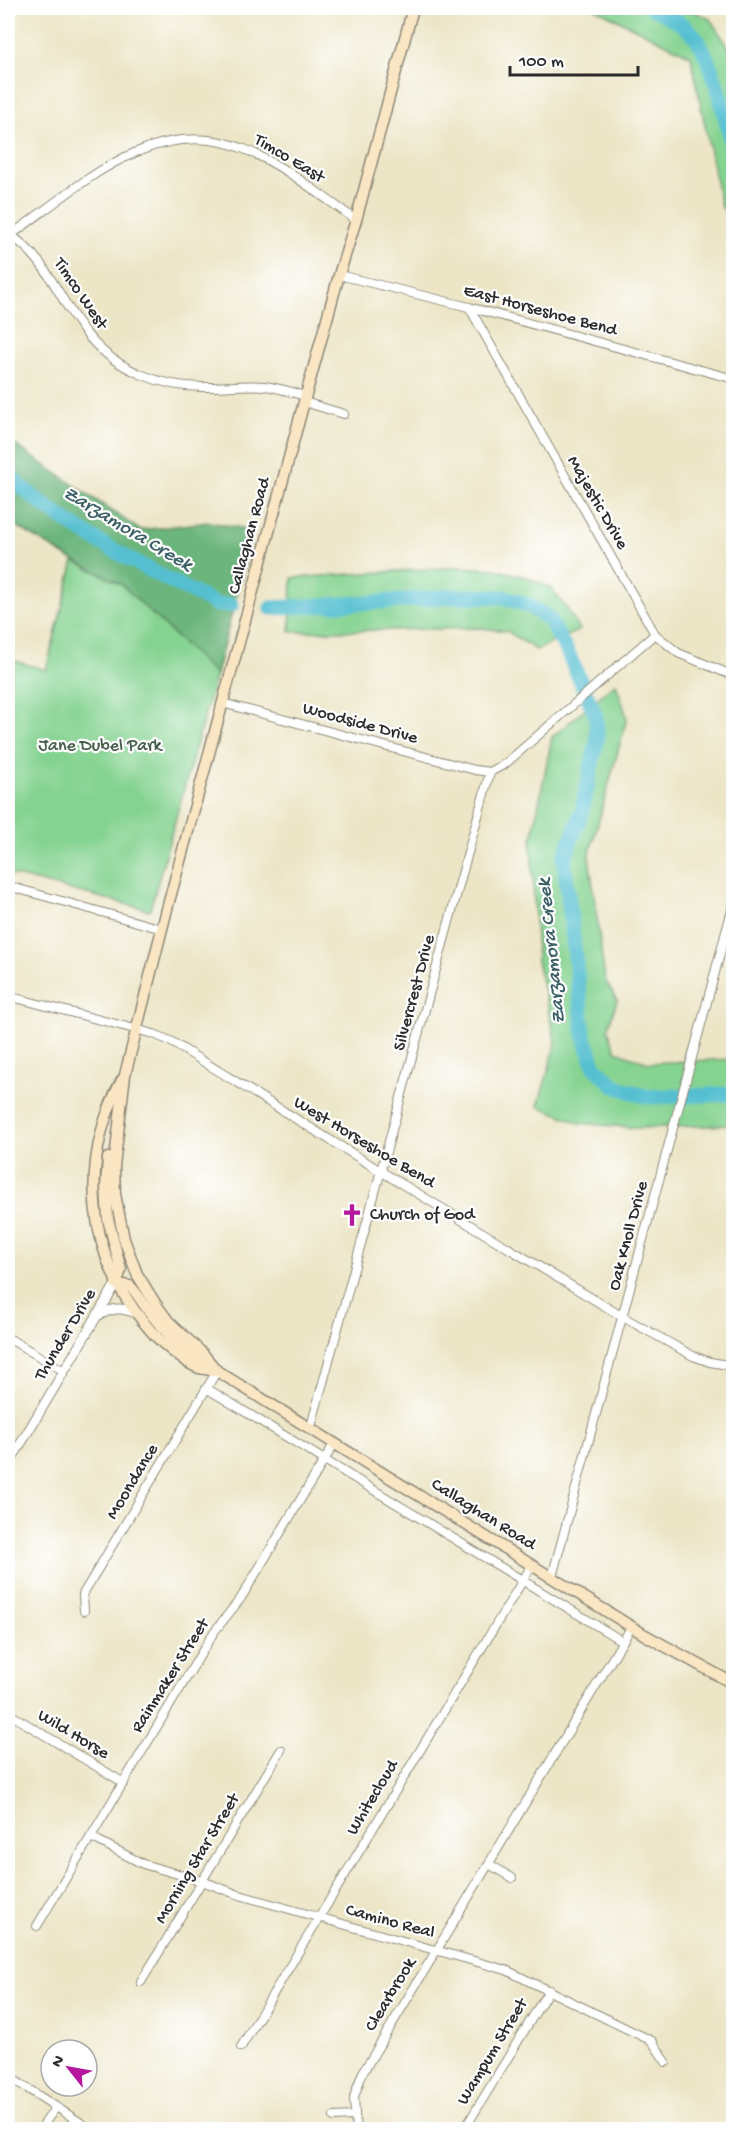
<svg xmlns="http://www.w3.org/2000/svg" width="741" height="2137" font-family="'Gochi Hand',sans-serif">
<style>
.green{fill:#85d391;stroke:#587f5e;stroke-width:1.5}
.forest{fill:#6cb57b;stroke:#4c7053;stroke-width:1.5}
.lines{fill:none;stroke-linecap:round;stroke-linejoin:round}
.river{stroke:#55bfd1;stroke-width:15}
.minor-casing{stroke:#8c8878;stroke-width:10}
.tertiary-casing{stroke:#8c8878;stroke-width:11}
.secondary-casing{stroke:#8c8878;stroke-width:13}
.minor{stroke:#fff;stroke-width:8}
.tertiary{stroke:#fff;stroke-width:9}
.secondary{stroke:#fbe6c4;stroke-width:10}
.labels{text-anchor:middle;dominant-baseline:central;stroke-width:4.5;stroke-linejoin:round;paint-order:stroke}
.street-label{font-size:18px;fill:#2b2b2b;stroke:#fff}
.park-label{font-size:18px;fill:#465d4a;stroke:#fff}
.poi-label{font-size:18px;fill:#2b2b2b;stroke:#fff;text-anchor:start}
.water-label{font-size:20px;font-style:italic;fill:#3a5f65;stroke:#fff}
</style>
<rect width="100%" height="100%" fill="#fff"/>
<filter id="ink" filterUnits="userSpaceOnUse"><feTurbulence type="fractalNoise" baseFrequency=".0167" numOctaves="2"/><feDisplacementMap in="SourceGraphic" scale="12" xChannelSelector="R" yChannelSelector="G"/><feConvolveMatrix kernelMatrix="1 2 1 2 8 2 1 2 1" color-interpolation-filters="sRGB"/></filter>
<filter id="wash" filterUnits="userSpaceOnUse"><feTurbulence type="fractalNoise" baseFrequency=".008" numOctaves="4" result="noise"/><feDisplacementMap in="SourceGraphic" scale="24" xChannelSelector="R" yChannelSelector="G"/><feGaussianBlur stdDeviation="1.35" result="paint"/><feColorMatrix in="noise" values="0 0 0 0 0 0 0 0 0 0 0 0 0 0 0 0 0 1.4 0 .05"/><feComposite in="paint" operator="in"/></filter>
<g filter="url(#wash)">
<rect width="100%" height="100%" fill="#ece5c6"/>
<g class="green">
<polygon points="594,8 687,8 710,19 730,49 734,71 733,215 721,207 691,56"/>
<polygon points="74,561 121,584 216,675 150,910 8,874 8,659 46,670"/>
<polygon points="458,567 494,569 526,577 552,589 567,609 580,630 536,650 507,631 481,628 290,632 292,578"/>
<polygon points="616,683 627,718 589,856 605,980 617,1000 608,1029 616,1051 648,1063 733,1059 733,1125 636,1128 580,1123 538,1106 556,1044 537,961 531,843 552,737"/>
</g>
<polygon class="forest" points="8,440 140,530 209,522 253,530 216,675 121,584 69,558 8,521"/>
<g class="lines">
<g class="river">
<path d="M652,8c17,7 34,16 45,31 19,29 28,80 37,114"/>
<path d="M8,475c60,56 136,92 209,130h15"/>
<polyline points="271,608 400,601 453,596 504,597 529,606 548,618 567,651 596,716 597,740 582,811 564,859 584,1035 595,1067 615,1086 647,1097 734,1094"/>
</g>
</g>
</g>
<g filter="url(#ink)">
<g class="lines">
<g class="minor-casing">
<g id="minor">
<path d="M9,234c42,28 49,67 80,103 28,33 74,51 117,50 20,0 40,-3 59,-1 14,2 27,6 40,10"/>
<path d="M11,235c67,-48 144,-123 233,-86 40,16 76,46 112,71"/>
<polyline points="339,275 469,307 734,379"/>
<polyline points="469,307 655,634 678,653 734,676"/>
<polyline points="304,402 344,414"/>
<polyline points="222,703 475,770 490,772"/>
<polyline points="8,886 162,929"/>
<polyline points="8,996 154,1034 170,1041 382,1172 623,1317 693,1356 710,1362 734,1366"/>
<polyline points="8,1338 64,1371"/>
<polyline points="206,1388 622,1641"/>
<polyline points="310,1430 490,772 505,764 655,634"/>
<polyline points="552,1577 734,902"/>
<polyline points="84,1611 83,1594 217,1371"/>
<polyline points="8,1713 124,1783"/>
<polyline points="91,1837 143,1864 202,1881 236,1894 506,1970 652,2041 666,2062"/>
<polyline points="489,1864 512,1878"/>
<polyline points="37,1926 214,1632 241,1598 334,1444"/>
<polyline points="141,1982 281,1750"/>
<polyline points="241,2047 532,1565"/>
<polyline points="8,2076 92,2130"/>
<polyline points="334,2117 354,2116"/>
<polyline points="40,2130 56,2107"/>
<polyline points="356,2130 354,2097 362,2074 632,1626"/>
<polyline points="464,2130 549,1990"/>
</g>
</g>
<g class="tertiary-casing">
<g id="tertiary">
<path d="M99,1315c14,-7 22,-8 37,-2"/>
<polyline points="8,1465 116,1284"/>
</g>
</g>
<g class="secondary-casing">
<g id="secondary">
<polyline points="413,8 356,220 339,275 304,402 167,909 125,1075 114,1166 115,1194 124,1239 137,1274 155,1303 169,1322 203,1354 217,1371 645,1635 734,1684"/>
<path d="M122,1080c-43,81 -36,175 24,245 11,14 36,37 53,43 6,1 12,2 18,3"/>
<path d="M108,1158l-2,29 2,32 13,51 -5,14 14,2c6,6 10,13 15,20 15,20 38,49 63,57"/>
</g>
</g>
<use href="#minor" class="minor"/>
<use href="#tertiary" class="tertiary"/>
<use href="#secondary" class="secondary"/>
</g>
</g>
<defs>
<g id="church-bare" transform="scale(1.8)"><path d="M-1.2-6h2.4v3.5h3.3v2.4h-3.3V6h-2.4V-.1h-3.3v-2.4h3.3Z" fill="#b5179e" stroke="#fff" stroke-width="2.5" paint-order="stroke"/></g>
</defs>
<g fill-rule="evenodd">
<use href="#church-bare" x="352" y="1215"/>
</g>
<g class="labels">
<g class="street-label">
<text transform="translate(289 159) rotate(31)">Timco East</text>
<text transform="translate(80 294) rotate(56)">Timco West</text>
<text transform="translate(540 311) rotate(15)">East Horseshoe Bend</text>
<text transform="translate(597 503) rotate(60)">Majestic Drive</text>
<text transform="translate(250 536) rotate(-75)">Callaghan Road</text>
<text transform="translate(360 724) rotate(15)">Woodside Drive</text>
<text transform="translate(415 993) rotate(-75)">Silvercrest Drive</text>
<text transform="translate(364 1143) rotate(31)">West Horseshoe Bend</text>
<text transform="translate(629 1236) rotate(-75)">Oak Knoll Drive</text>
<text transform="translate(66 1335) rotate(-59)">Thunder Drive</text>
<text transform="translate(133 1482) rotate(-59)">Moondance</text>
<text transform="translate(483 1515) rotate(32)">Callaghan Road</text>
<text transform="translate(171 1676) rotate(-58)">Rainmaker Street</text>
<text transform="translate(73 1735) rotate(31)">Wild Horse</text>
<text transform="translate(373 1798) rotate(-59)">Whitecloud</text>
<text transform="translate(198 1859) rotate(-59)">Morning Star Street</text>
<text transform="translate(390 1922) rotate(15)">Camino Real</text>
<text transform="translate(391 1995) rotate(-59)">Clearbrook</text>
<text transform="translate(493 2052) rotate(-59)">Wampum Street</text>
</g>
<g class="park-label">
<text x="100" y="746">Jane Dubel Park</text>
</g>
<g class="poi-label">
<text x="370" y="1215">Church of God</text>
</g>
<g class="water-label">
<text transform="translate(127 530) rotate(31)">Zarzamora Creek</text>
<text transform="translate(553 951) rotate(-96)">Zarzamora Creek</text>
</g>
</g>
<rect width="741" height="2137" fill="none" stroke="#fff" stroke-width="30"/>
<g transform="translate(69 2068) rotate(301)"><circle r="28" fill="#ffffff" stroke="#aaaaaa" stroke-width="1.5"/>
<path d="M0-4.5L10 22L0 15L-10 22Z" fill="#b5179e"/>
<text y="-9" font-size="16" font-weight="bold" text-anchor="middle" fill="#2b2b2b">N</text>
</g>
<path d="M510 66v9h128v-9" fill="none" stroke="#2b2b2b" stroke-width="3"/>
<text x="519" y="66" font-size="18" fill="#2b2b2b" stroke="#ffffff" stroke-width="4.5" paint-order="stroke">100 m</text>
</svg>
